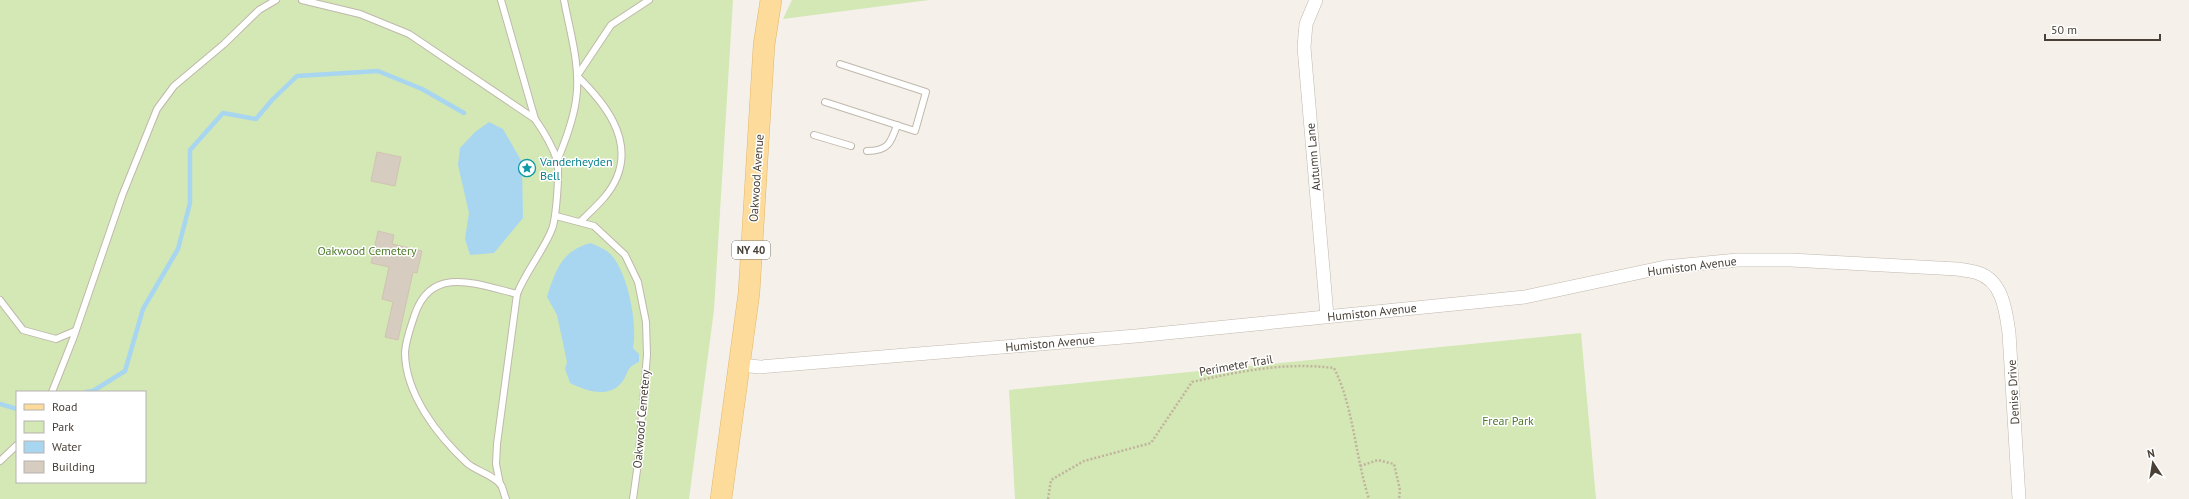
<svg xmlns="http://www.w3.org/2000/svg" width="2189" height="499" font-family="'PT Sans',sans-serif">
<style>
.green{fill:#d3e8b4;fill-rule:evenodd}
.water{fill:#a8d6f0}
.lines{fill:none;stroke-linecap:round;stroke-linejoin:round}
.stream{stroke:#a8d6f0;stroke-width:4.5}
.building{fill:#d6ccbf;stroke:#d1c3b3}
.lane-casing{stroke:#c0b8ac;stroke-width:8}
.street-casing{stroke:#c0b8ac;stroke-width:14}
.primary-casing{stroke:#e2b76a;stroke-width:22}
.path{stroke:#c2b39e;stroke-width:2.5;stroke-dasharray:2 2;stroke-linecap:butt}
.lane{stroke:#fff;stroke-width:6}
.street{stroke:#fff;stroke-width:13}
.primary{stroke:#fcdb9b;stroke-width:21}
.labels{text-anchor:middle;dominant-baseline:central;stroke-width:3;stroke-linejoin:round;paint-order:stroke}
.shield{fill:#fff;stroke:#807a74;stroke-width:1}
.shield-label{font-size:11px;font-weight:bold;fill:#494138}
.street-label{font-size:12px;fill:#494138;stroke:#fff}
.culture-label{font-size:12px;fill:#0d838f;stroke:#fff;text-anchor:start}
.park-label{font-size:12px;fill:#4e7a2b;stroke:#fff}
</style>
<rect width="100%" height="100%" fill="#f5f1ea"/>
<g class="green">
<path d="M0,0h733l-19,310 -25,189h-689zM17,392h128v90h-128z"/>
<polygon points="792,0 929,0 783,19"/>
<polygon points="1581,333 1596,499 1015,499 1009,390"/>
</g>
<g class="water">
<polygon points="489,122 503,129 522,162 523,218 494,253 470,255 465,239 469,213 458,165 460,148 475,132"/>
<path d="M591,243c8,4 15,6 21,13 16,18 26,69 21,92l6,6v8c-15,7 -9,10 -17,20 -13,17 -36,9 -52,1l-5,-14 2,-7 -10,-47 -10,-18c8,-26 15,-47 44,-54z"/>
</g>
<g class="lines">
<g class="stream">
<polyline points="86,392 93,391 125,371 143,309 178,249 190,203 190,150 223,113 256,119 272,100 297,76 378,71 422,89 464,113"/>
<polyline points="0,404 17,409"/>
</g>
</g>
<g class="building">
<polygon points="377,152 401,157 395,186 371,181"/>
<polygon points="378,231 394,235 392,244 422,251 417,273 413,272 398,340 385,337 393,302 382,299 389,267 371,263"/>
</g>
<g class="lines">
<g class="lane-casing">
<g id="lane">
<path d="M302,0l58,14 49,20 126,85c9,13 17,26 22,41 3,10 -1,59 -5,69 -8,21 -26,42 -35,65 -38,-9 -85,-30 -102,20 -4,12 -9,25 -10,38 0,42 33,84 62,111 9,8 27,12 34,22 2,3 3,10 5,14"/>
<polyline points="501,0 535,119"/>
<polyline points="825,102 915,131 926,92 840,64"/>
<polyline points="814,135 851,146"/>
<path d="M867,151c21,0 24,-8 30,-26"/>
<path d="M557,161c8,-19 16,-40 19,-61 5,-33 -6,-68 -12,-100"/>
<polyline points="556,216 594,226 625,255 638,282 646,322 647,355 638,463 633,499"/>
<path d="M580,222c13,-13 30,-27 37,-45 16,-39 -13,-75 -40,-101l34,-51 38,-25"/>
<polyline points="0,300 23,330 56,339 75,331"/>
<polyline points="52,392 73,339 122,196 157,109 174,86 224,44 259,10 276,0"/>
<polyline points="0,461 17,445"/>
<polyline points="500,484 496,464 497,444 517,294"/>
</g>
</g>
<g class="street-casing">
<g id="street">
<polyline points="1316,0 1306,24 1304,47 1327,316"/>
<path d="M740,365l20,2 376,-31 389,-39 140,-30 72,-7h54l166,9c7,1 15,2 21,4 25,8 28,39 31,60l10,166"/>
</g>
</g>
<g class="primary-casing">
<polyline id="primary" points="721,499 749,293 764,45 771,0"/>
</g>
<g class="path">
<polyline points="1360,466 1378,460 1394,464 1400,490 1399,499"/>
<path d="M1048,499l3,-19 33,-19 67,-18 41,-61c49,-11 92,-20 142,-14 20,40 21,88 35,131"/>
</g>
<use href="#lane" class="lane"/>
<use href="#street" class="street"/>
<use href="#primary" class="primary"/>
</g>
<defs>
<g id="sight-ring" transform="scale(0.9)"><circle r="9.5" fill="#fff" stroke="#0f9aa8" stroke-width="1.5"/><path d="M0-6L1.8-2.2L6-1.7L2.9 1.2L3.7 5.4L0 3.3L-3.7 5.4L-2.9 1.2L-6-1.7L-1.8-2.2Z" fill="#0f9aa8"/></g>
</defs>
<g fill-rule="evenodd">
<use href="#sight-ring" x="527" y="168"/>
</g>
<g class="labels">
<rect class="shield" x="732" y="241" width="38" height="18" rx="3"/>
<g class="shield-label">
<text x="751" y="250">NY 40</text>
</g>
<g class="street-label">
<text transform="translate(1313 157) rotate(-95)">Autumn Lane</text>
<text transform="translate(756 178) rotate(-86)">Oakwood Avenue</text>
<text transform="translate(1692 266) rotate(-7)">Humiston Avenue</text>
<text transform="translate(1372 312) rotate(-6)">Humiston Avenue</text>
<text transform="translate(1050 343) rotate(-5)">Humiston Avenue</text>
<text transform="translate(1236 365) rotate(-10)">Perimeter Trail</text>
<text transform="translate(2013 392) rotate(-93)">Denise Drive</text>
<text transform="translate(641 419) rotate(-85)">Oakwood Cemetery</text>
</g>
<g class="culture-label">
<text x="540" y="161">Vanderheyden<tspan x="540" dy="14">Bell</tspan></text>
</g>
<g class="park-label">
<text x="367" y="250">Oakwood Cemetery</text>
<text x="1508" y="420">Frear Park</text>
</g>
</g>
<rect x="16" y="391" width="130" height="92" fill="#ffffff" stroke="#b6b3af"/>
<rect x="24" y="404" width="20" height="6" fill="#fcdb9b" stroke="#b6b3af"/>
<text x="52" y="411" font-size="12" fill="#494138">Road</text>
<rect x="24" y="421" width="20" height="12" fill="#d3e8b4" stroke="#b6b3af"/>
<text x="52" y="431" font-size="12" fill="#494138">Park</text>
<rect x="24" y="441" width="20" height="12" fill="#a8d6f0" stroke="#b6b3af"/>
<text x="52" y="451" font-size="12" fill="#494138">Water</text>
<rect x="24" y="461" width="20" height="12" fill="#d6ccbf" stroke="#b6b3af"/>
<text x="52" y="471" font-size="12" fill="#494138">Building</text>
<g transform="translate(2153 463) rotate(348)" stroke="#ffffff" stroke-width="3" paint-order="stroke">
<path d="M0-3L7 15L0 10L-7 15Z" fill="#494138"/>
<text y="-6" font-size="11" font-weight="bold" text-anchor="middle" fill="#494138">N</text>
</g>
<path d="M2045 34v6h115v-6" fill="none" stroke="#494138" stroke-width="2"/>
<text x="2051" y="34" font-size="12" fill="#494138" stroke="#ffffff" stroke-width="3" paint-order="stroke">50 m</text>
</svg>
